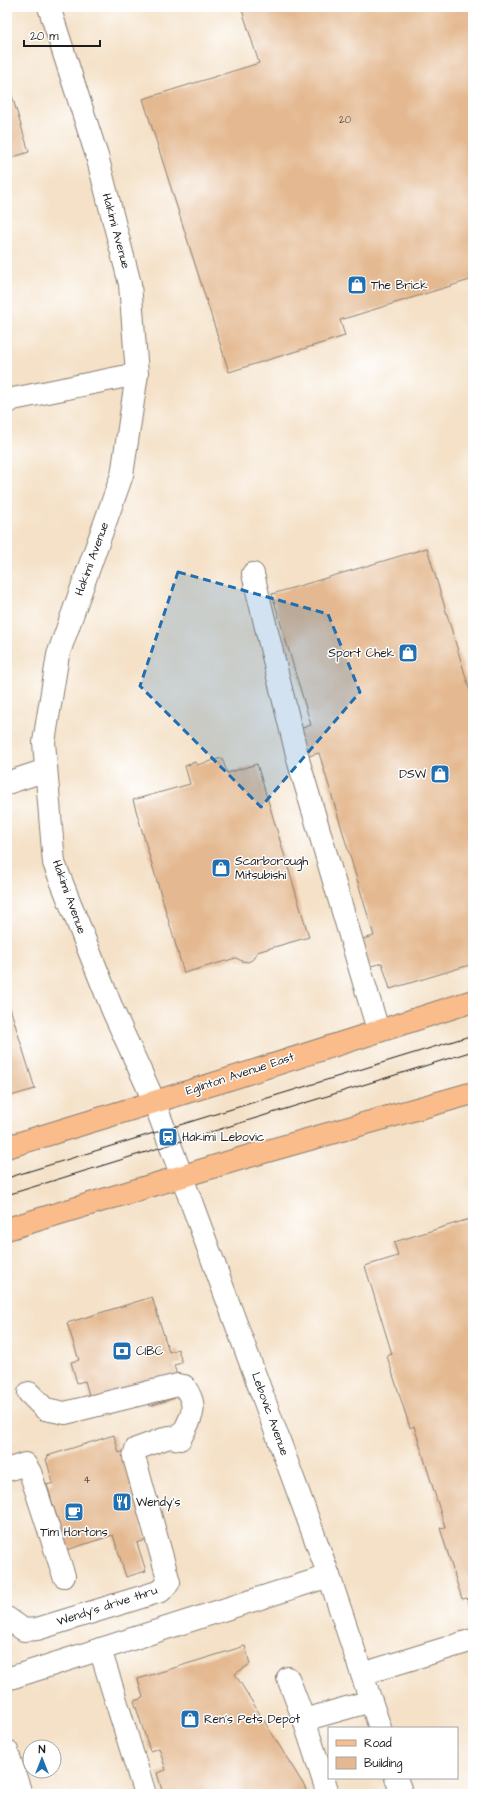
<svg xmlns="http://www.w3.org/2000/svg" width="480" height="1801" font-family="'Architects Daughter',sans-serif">
<style>
.building{fill:#e4b991}
.lines{fill:none;stroke-linecap:round;stroke-linejoin:round}
.minor-casing{stroke:#887e72;stroke-width:24}
.major-casing{stroke:#887e72;stroke-width:24}
.minor{stroke:#fff;stroke-width:22}
.major{stroke:#f9bc8a;stroke-width:22}
.tram{stroke:#1c1c1c;stroke-width:1}
.marked{fill:#1f6fb2;fill-opacity:0.2;stroke:#1f6fb2;stroke-width:3;stroke-dasharray:8 5;stroke-linejoin:round}
.labels{text-anchor:middle;dominant-baseline:central;stroke-width:3;stroke-linejoin:round;paint-order:stroke}
.number-label{font-size:10px;fill:#4e4339}
.street-label{font-size:12px;fill:#1c1c1c;stroke:#fff}
.poi-label{font-size:12px;fill:#1c1c1c;stroke:#fff;text-anchor:start}
</style>
<rect width="100%" height="100%" fill="#fff"/>
<filter id="ink" filterUnits="userSpaceOnUse"><feTurbulence type="fractalNoise" baseFrequency=".025" numOctaves="2"/><feDisplacementMap in="SourceGraphic" scale="8" xChannelSelector="R" yChannelSelector="G"/><feConvolveMatrix kernelMatrix="1 2 1 2 8 2 1 2 1" color-interpolation-filters="sRGB"/></filter>
<filter id="wash" filterUnits="userSpaceOnUse"><feTurbulence type="fractalNoise" baseFrequency=".012" numOctaves="4" result="noise"/><feDisplacementMap in="SourceGraphic" scale="16" xChannelSelector="R" yChannelSelector="G"/><feGaussianBlur stdDeviation="0.9" result="paint"/><feColorMatrix in="noise" values="0 0 0 0 0 0 0 0 0 0 0 0 0 0 0 0 0 1.4 0 .05"/><feComposite in="paint" operator="in"/></filter>
<g filter="url(#wash)">
<rect width="100%" height="100%" fill="#f4e1c7"/>
<g id="blocks">
<g class="building">
<polygon points="241,7 473,7 473,279 340,320 345,336 229,372 143,99 259,63"/>
<polygon points="7,79 29,152 7,159"/>
<polygon points="427,548 473,701 473,964 390,989 382,963 367,967 359,940 374,936 319,753 305,757 296,730 311,725 272,594"/>
<polygon points="222,758 227,773 257,764 309,937 257,952 252,960 248,962 242,961 236,958 184,973 133,800 190,784 185,766 195,762 197,765"/>
<polygon points="7,998 35,1089 7,1097"/>
<polygon points="473,1218 473,1617 467,1598 462,1599 440,1528 445,1527 414,1426 410,1428 387,1356 392,1354 365,1266 398,1256 394,1242"/>
<polygon points="152,1297 169,1352 178,1349 182,1363 174,1365 178,1379 170,1382 175,1398 150,1406 145,1390 92,1406 85,1381 77,1383 71,1362 79,1360 67,1323"/>
<polygon points="114,1435 119,1453 124,1451 144,1515 139,1517 146,1540 137,1543 146,1571 126,1577 113,1535 67,1550 47,1485 53,1483 46,1459 48,1458 47,1456"/>
<polygon points="245,1646 250,1664 235,1674 305,1787 307,1794 163,1794 157,1773 166,1770 159,1748 150,1751 134,1701 143,1698 138,1679"/>
</g>
</g>
</g>
<g filter="url(#ink)">
<use href="#blocks" fill-opacity="0" stroke="#887e72" stroke-width="1"/>
<g class="lines">
<g class="minor-casing">
<g id="minor">
<polyline points="49,7 97,156 130,284 137,374 122,475 58,655 44,742 54,863 113,1011 154,1101 329,1576 380,1728"/>
<polyline points="7,403 13,399 137,374"/>
<polyline points="253,574 299,763 378,1030"/>
<polyline points="7,783 46,770"/>
<polyline points="7,1470 25,1464 30,1472 64,1576"/>
<path d="M7,1618l17,12 13,-1 124,-38 8,-9 -35,-125 2,-8 33,-12 11,2c11,-22 20,-31 4,-53l-6,-1 -113,28 -20,-4 -16,-16"/>
<polyline points="100,1649 145,1794"/>
<polyline points="362,1674 473,1640"/>
<polyline points="288,1678 304,1720"/>
<polyline points="7,1679 329,1576"/>
<polyline points="7,1751 21,1794"/>
<polyline points="396,1778 402,1794"/>
<polyline points="328,1794 304,1720 371,1701"/>
</g>
</g>
<g class="major-casing">
<g id="major">
<polyline points="7,1147 223,1081 473,1001"/>
<polyline points="7,1229 246,1157 473,1093"/>
</g>
</g>
<use href="#minor" class="minor"/>
<use href="#major" class="major"/>
<g class="tram">
<polyline points="7,1178 473,1035"/>
<polyline points="7,1195 473,1051"/>
</g>
</g>
</g>
<path class="marked" d="M178,572l150,42 32,78 -99,115 -121,-121z"/>
<defs>
<g id="shop-square" transform="scale(1)"><rect x="-9" y="-9" width="18" height="18" rx="4" fill="#1f6fb2" stroke="#fff"/><path d="M-5-2.5h2.3a2.7 3.5 0 0 1 5.4 0H5L5.5 6h-11ZM-1.5-2.5h3a1.5 2.3 0 0 0-3 0Z" fill="#fff"/></g>
<g id="station-square" transform="scale(1)"><rect x="-9" y="-9" width="18" height="18" rx="4" fill="#1f6fb2" stroke="#fff"/><path d="M-3-6H3Q5-6 5-4V2Q5 4 3 4L4.5 6H3L1.5 4h-3L-3 6H-4.5L-3 4Q-5 4-5 2V-4Q-5-6-3-6ZM-3.5-4v3h7v-3ZM-3.5 1v1.5H-2V1ZM2 1v1.5H3.5V1Z" fill="#fff"/></g>
<g id="bank-square" transform="scale(1)"><rect x="-9" y="-9" width="18" height="18" rx="4" fill="#1f6fb2" stroke="#fff"/><path d="M-6-4H6V4H-6ZM0-2.3a2.3 2.3 0 1 0 0 4.6a2.3 2.3 0 1 0 0-4.6Z" fill="#fff"/></g>
<g id="restaurant-square" transform="scale(1)"><rect x="-9" y="-9" width="18" height="18" rx="4" fill="#1f6fb2" stroke="#fff"/><path d="M-5-6h1v4h1v-4h1v4h1v-4h1v5L-1.5 .5V6h-2V.5L-5-1ZM5-6V6H3V1.5H1.5Q1.5-4 5-6Z" fill="#fff"/></g>
<g id="cafe-square" transform="scale(1)"><rect x="-9" y="-9" width="18" height="18" rx="4" fill="#1f6fb2" stroke="#fff"/><path d="M-5.5-4.5H6V0H3Q3 3.5 0 3.5H-2.5Q-5.5 3.5-5.5 0ZM3-3.2v2h1.7v-2ZM-6 4.5H4V6H-6Z" fill="#fff"/></g>
</defs>
<g fill-rule="evenodd">
<use href="#shop-square" x="357" y="285"/>
<use href="#shop-square" x="408" y="653"/>
<use href="#shop-square" x="440" y="774"/>
<use href="#shop-square" x="221" y="868"/>
<use href="#station-square" x="168" y="1137"/>
<use href="#bank-square" x="122" y="1351"/>
<use href="#restaurant-square" x="122" y="1502"/>
<use href="#cafe-square" x="74" y="1512"/>
<use href="#shop-square" x="190" y="1719"/>
</g>
<g class="labels">
<g class="number-label">
<text x="345" y="120">20</text>
<text x="87" y="1480">4</text>
</g>
<g class="street-label">
<text transform="translate(116 231) rotate(75)">Hakimi Avenue</text>
<text transform="translate(92 559) rotate(-70)">Hakimi Avenue</text>
<text transform="translate(69 897) rotate(70)">Hakimi Avenue</text>
<text transform="translate(240 1074) rotate(-18)">Eglinton Avenue East</text>
<text transform="translate(270 1414) rotate(70)">Lebovic Avenue</text>
<text transform="translate(107 1606) rotate(-18)">Wendy's drive thru</text>
</g>
<g class="poi-label">
<text x="371" y="285">The Brick</text>
<text x="394" y="653" text-anchor="end">Sport Chek</text>
<text x="426" y="774" text-anchor="end">DSW</text>
<text x="235" y="861">Scarborough<tspan x="235" dy="14">Mitsubishi</tspan></text>
<text x="182" y="1137">Hakimi Lebovic</text>
<text x="136" y="1351">CIBC</text>
<text x="136" y="1502">Wendy's</text>
<text x="74" y="1532" text-anchor="middle">Tim Hortons</text>
<text x="204" y="1719">Ren's Pets Depot</text>
</g>
</g>
<rect width="480" height="1801" fill="none" stroke="#fff" stroke-width="24"/>
<rect x="328" y="1727" width="130" height="52" fill="#ffffff" stroke="#a4a4a4"/>
<rect x="336" y="1740" width="20" height="6" fill="#f9bc8a" stroke="#a4a4a4"/>
<text x="364" y="1747" font-size="12" fill="#1c1c1c">Road</text>
<rect x="336" y="1757" width="20" height="12" fill="#e4b991" stroke="#a4a4a4"/>
<text x="364" y="1767" font-size="12" fill="#1c1c1c">Building</text>
<g transform="translate(42 1759)"><circle r="19" fill="#ffffff" stroke="#a4a4a4"/>
<path d="M0-3L7 15L0 10L-7 15Z" fill="#1f6fb2"/>
<text y="-6" font-size="11" font-weight="bold" text-anchor="middle" fill="#1c1c1c">N</text>
</g>
<path d="M24 40v6h76v-6" fill="none" stroke="#1c1c1c" stroke-width="2"/>
<text x="30" y="40" font-size="12" fill="#1c1c1c" stroke="#ffffff" stroke-width="3" paint-order="stroke">20 m</text>
</svg>
